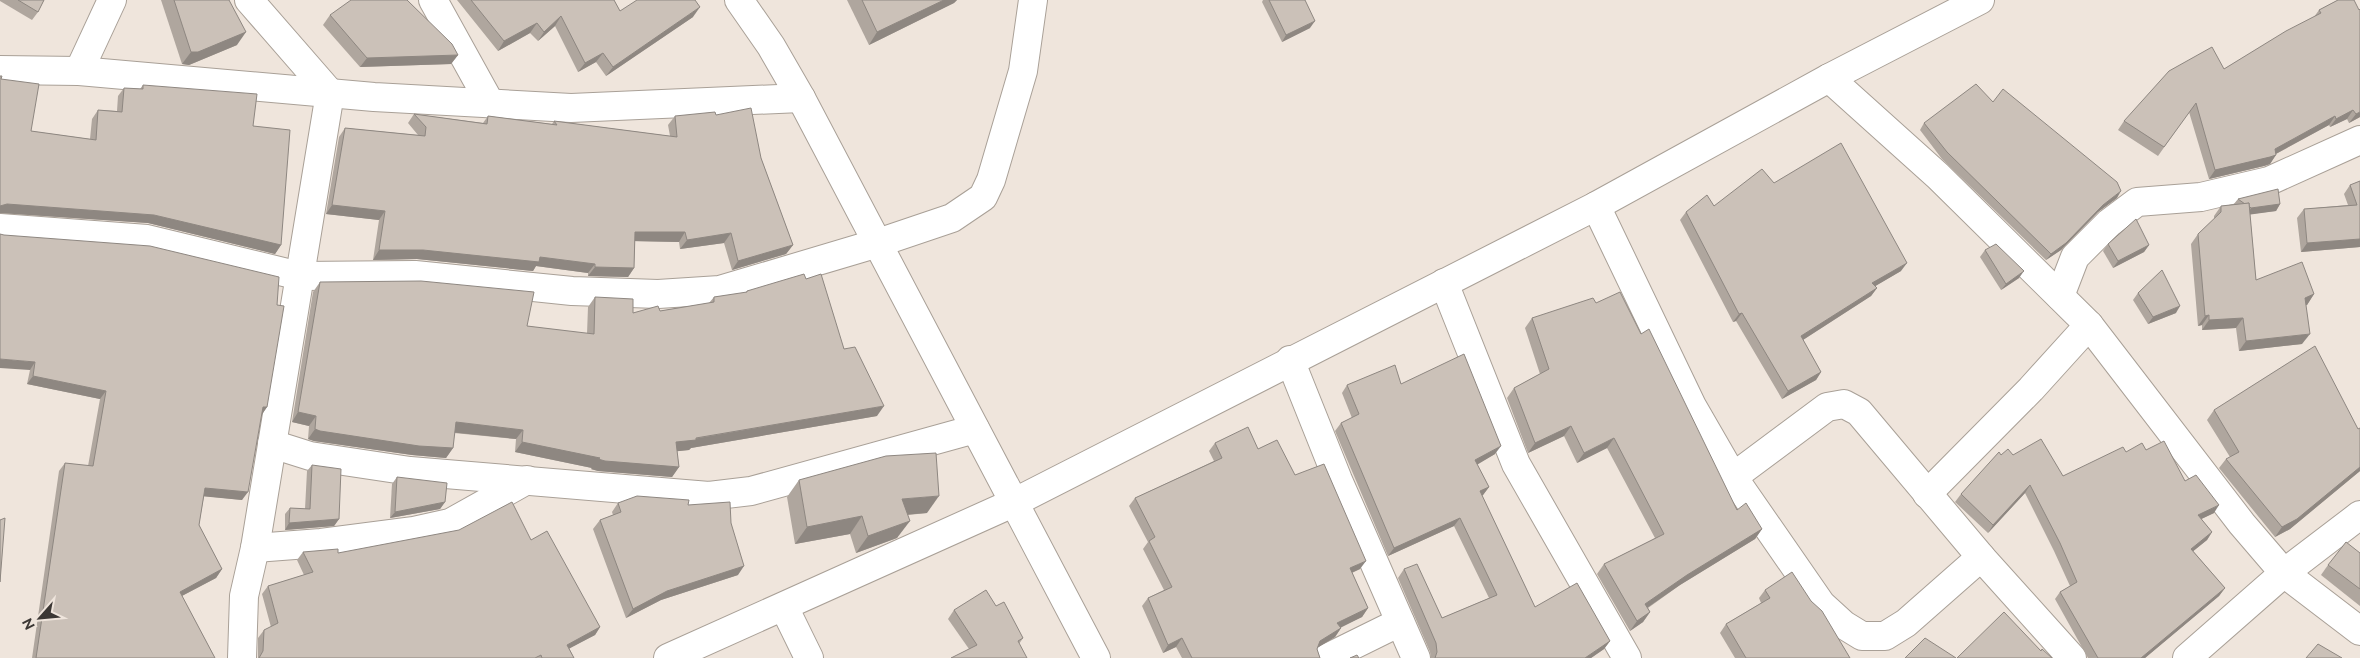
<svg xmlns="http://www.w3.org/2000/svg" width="2360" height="658" font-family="Raleway,sans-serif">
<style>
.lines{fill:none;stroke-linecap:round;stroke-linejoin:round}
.minor-casing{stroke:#a9a097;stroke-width:30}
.tertiary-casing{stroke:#a9a097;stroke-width:30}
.minor{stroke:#fff;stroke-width:28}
.tertiary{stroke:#fff;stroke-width:28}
.wall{fill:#afa69e}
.shaded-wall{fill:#8e8781}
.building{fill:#cbc1b8;stroke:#8e8781}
</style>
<rect width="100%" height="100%" fill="#efe5dc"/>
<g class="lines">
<g class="minor-casing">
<g id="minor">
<polyline points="433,0 490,103"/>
<polyline points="0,70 79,71 374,97 571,108 801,98"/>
<polyline points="79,71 112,0"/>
<polyline points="1829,78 1938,176 2089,325 2031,389 1927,494"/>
<polyline points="1596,206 1692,406 1733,477 1821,604 1844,625 1862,636 1885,636 1906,623 1981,557"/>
<polyline points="0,228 147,239 300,276 415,275 572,291 658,294 720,290 878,243 952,218 983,197 991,180 1023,71 1033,0"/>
<polyline points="1444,283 1516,464 1627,658"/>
<polyline points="2060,296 2075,257 2109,223 2137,202 2201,197 2269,181 2360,140"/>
<polyline points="2089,325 2242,524 2284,573 2360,631"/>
<polyline points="1290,360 1338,480 1416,658"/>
<polyline points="272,444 310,456 410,471 709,496 751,491 975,429"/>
<polyline points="1733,477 1827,407 1844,404 1859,412 1981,557 2072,658"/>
<polyline points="255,548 321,543 414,531 450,523 527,480"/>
<polyline points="784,607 809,658"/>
<polyline points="242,658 244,596 255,548 330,93 249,0"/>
<polyline points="668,658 1013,503 1596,206 1829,78 1980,0"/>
<polyline points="1327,658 1400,622"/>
<polyline points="2187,658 2284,573 2360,515"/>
</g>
</g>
<g class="tertiary-casing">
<polyline id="tertiary" points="739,0 771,46 801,98 1096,658"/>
</g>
<use href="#minor" class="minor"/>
<use href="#tertiary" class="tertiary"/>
</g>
<g class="wall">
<polygon points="0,0 44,0 38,12 32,20 0,1"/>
<polygon points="161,0 229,0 237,45 189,65 182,64"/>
<polygon points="457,0 614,0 620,11 693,17 606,76 596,62 578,72 555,26 538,41 530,33 498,51"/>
<polygon points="847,0 957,0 954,3 869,45"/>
<polygon points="1263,0 1305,0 1310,28 1282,42 1262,2"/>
<polygon points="2338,0 2360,117 2349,123 2347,119 2330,127 2329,125 2276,154 2270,164 2264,166 2209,179 2189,112 2158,156 2118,130 2124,121 2224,69 2314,17 2319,10"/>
<polygon points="330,15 458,55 451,64 360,67 323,25"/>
<polygon points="0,76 31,131 90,139 92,119 98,110 117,111 118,96 124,88 140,89 143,85 253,126 281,245 275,254 148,223 0,213"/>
<polygon points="1993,102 2117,198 2098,212 2061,250 2046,260 1942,159 1920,130 1924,123"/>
<polygon points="414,114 483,123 488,116 552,124 554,121 670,136 668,125 675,116 716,115 761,158 793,245 786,254 732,270 724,243 680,249 679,242 635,241 634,268 628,277 588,276 588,273 536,266 533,271 417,259 373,260 379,220 326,214 339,137 345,128 418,135 408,123"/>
<polygon points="2360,181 2360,247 2301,252 2297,218 2304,209 2348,205 2344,194 2350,185"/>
<polygon points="1774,183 1901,271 1875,286 1877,288 1871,296 1803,340 1821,372 1816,380 1782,399 1736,321 1733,322 1680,220 1686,212 1714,206"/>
<polygon points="2238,199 2280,204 2276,211 2250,214 2256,280 2314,294 2307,305 2306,305 2302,344 2239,351 2236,328 2202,330 2202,325 2198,326 2191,244 2198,234 2214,219 2214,216 2221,206 2233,205"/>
<polygon points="0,234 267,407 262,414 242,500 204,496 199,525 222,569 216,578 182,596 215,658 32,658 59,471 65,463 88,466 100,399 27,384 30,370"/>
<polygon points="2108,244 2149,245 2144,252 2113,268 2103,251"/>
<polygon points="1985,250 2019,278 2001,290 1980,257"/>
<polygon points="806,279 844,349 877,416 691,448 689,450 677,451 679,467 672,477 598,471 591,469 592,468 515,452 516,439 454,433 453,448 446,458 412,455 314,441 308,439 309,426 292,422 313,292 320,282 527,326 587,334 588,307 595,297 633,313 660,311 709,303 714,297 745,293 747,291"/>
<polygon points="2138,293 2176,313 2148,324 2133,300"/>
<polygon points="1596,303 1641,334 1737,510 1762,529 1755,539 1680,585 1648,608 1650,612 1643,622 1630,631 1597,574 1604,564 1655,538 1607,448 1577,463 1564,436 1528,453 1507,398 1514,388 1540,374 1525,328 1532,318"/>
<polygon points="1401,384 1495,454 1477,464 1489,487 1483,495 1482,496 1535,607 1610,641 1604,649 1591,658 1431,658 1430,652 1398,578 1404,569 1442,618 1489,598 1454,526 1388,556 1335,431 1341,423 1352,418 1342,393 1347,385"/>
<polygon points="2214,410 2358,429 2360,428 2360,471 2290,529 2275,537 2219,468 2226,459 2230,457 2207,420"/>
<polygon points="1215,443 1258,449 1295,475 1360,569 1352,573 1368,608 1362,617 1340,627 1341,628 1335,637 1318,647 1317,649 1320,658 1182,658 1176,647 1163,653 1142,606 1148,598 1164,590 1143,549 1148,542 1129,506 1135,498 1214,461 1209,451"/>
<polygon points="2146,450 2185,481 2214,513 2201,519 2212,532 2207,540 2193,551 2225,588 2219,596 2145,658 2088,658 2055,599 2060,592 2070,586 2054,551 2025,493 1988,533 1955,502 1961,494 2001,455 2013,455 2063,476 2126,452"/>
<polygon points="312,465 339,519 334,526 285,530 285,514 290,508 305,509 307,471"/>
<polygon points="397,477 445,502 440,509 390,518 392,484"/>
<polygon points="799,480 927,513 908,515 897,538 856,553 850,534 795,544 787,497"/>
<polygon points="618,503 688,505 731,523 738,575 661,600 626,618 593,529 600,520 613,515 612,512"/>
<polygon points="531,540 600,627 595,635 569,648 574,658 258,658 258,638 264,630 271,627 262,594 268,586 304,575 297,560 303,552 338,553"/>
<polygon points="2360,553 2360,606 2321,575 2328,565"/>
<polygon points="1765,590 1811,601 1850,658 1735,658 1720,633 1726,624 1761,603 1759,598"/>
<polygon points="996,606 1023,638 1019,644 969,649 948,619 954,610"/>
</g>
<g class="shaded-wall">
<polygon points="944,0 957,0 954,3 869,45 877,32"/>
<polygon points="700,7 693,17 606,76 613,67"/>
<polygon points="561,16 555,26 538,41 544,32"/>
<polygon points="1315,21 1310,28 1282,42 1286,35"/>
<polygon points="537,23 530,33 498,51 504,41"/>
<polygon points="246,32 237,45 189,65 182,64 191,52"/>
<polygon points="603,53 596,62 578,72 585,63"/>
<polygon points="458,55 451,64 360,67 367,58"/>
<polygon points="2353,110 2347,119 2330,127 2336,119"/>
<polygon points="2360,112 2360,117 2349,123 2356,114"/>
<polygon points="2335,116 2329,125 2270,157 2276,155 2270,164 2264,166 2209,179 2215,170 2275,149"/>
<polygon points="2121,191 2117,198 2098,212 2061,250 2046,260 2051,254 2103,205"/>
<polygon points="7,204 154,215 281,245 275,254 148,223 0,213 0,206"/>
<polygon points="2280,204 2276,211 2247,215 2251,208"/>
<polygon points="332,205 385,211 379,220 326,214"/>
<polygon points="635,232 685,232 679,242 629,241"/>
<polygon points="731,233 724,243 680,249 687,240"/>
<polygon points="2360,239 2360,247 2301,252 2307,243"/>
<polygon points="793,245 786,254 732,270 738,261"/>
<polygon points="2149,245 2144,252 2113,268 2118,261"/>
<polygon points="379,250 423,250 540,257 595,264 588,273 536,266 533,271 417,259 373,260"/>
<polygon points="1907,263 1901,271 1867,291 1872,283"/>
<polygon points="595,267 634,268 628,277 588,276"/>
<polygon points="2024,271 2019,278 2001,290 2006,284"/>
<polygon points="1877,288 1871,296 1795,345 1801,336"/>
<polygon points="2314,294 2307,305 2298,308 2305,298"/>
<polygon points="2180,306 2176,313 2148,324 2153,317"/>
<polygon points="1742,313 1736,321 1733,322 1739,314"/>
<polygon points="2209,315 2202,325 2198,326 2205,316"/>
<polygon points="2243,318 2236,328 2202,330 2209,320"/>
<polygon points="2310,334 2302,344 2239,351 2246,341"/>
<polygon points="0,359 35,362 30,370 0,368"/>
<polygon points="1821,372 1816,380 1782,399 1788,391"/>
<polygon points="33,376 106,391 100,399 27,384"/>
<polygon points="884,406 877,416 691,448 689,450 670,452 676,442"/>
<polygon points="263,407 267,407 261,416"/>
<polygon points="298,412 316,416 309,426 292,422"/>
<polygon points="456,422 523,430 516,439 449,432"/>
<polygon points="1571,426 1564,436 1528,453 1535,443"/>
<polygon points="315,429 453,448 446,458 412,455 314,441 308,439"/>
<polygon points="1614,438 1607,448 1577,463 1584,453"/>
<polygon points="522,442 679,467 672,477 598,471 591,469 592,468 515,452"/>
<polygon points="1501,446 1495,454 1470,469 1475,460"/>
<polygon points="2360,467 2360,471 2290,529 2275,537 2282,527"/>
<polygon points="2030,485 2025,493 1988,533 1993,525"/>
<polygon points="1489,487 1483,495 1474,499 1480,491"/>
<polygon points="205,488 248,492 242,500 200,496"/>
<polygon points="939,496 927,513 890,516 902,499"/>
<polygon points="445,502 440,509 390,518 395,512"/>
<polygon points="2219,505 2214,513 2193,523 2198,515"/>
<polygon points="862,516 850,534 795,544 807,527"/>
<polygon points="1460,518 1454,526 1388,556 1394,548"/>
<polygon points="339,519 334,526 285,530 289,523"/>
<polygon points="910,521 897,538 856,553 868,536"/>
<polygon points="1762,529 1755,539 1680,585 1638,614 1645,604 1687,575"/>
<polygon points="2212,532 2207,540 2186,557 2191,549"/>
<polygon points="1366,561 1360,569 1344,576 1350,568"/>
<polygon points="744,566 738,575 661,600 626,618 633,609 667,591"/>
<polygon points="222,569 216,578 174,600 180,592"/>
<polygon points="2225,588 2219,596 2145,658 2141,658"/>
<polygon points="1368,608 1362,617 1332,632 1337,623"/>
<polygon points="1650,612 1643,622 1630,631 1637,621"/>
<polygon points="600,627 595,635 561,653 567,645"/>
<polygon points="1341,628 1335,637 1314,650 1320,641"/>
<polygon points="1182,638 1176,647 1163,653 1168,645"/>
<polygon points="1610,641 1604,649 1591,658 1585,658"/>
</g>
<g class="building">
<polygon points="18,0 44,0 38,12"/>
<polygon points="174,0 229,0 246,32 198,52 191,52"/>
<polygon points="351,0 407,0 452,44 458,55 367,58 330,15"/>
<polygon points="471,0 614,0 620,11 637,0 695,0 700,7 613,67 603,53 585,63 561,16 544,32 537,23 504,41"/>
<polygon points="862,0 944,0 877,32"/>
<polygon points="1269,0 1305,0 1315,21 1286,35"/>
<polygon points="2338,0 2354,0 2359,10 2360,9 2360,112 2356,114 2353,110 2336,119 2335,116 2275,149 2276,155 2270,157 2215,170 2196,103 2164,147 2124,121 2169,71 2212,47 2224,69 2286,31 2321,13 2319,10"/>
<polygon points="0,76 2,76 1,79 39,84 31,131 96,140 98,110 122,112 124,88 143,89 143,85 257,94 253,126 290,130 281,245 154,215 7,204 0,206"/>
<polygon points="1976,84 1993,102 2003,89 2117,182 2121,191 2103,205 2066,243 2051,254 1947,152 1924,123"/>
<polygon points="751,108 761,158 793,245 738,261 731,233 687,240 685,232 635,232 634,268 595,267 595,264 540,257 539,262 423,250 379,250 385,211 332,205 345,128 425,136 426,127 414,114 487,124 488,116 557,125 554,121 677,137 675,116 715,112 716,115"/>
<polygon points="1841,143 1907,263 1872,283 1877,288 1801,336 1821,372 1788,391 1742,313 1739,314 1686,212 1707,195 1714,206 1762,169 1774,183"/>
<polygon points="2360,181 2360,239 2307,243 2304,209 2357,205 2350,185"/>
<polygon points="2278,189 2280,204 2251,208 2249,206 2249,203 2245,204 2238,199"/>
<polygon points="2249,203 2256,280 2302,262 2314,294 2305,298 2310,334 2246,341 2243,318 2209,320 2209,315 2205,316 2198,234 2221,212 2221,206"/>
<polygon points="2136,219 2149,245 2118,261 2108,244"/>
<polygon points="0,234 4,235 150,246 279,277 277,305 284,306 267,407 263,407 248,492 205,488 199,525 222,569 180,592 215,658 36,658 65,463 93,466 106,391 33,376 35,362 0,359"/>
<polygon points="1996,244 2024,271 2006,284 1985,250"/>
<polygon points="2162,270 2180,306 2153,317 2138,293"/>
<polygon points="804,274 806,279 821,274 844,349 855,347 884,406 696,438 696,440 676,442 679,467 605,461 598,459 600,458 522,442 523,430 456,422 453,448 419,446 320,431 315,429 316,416 298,412 320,282 421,281 534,292 527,326 594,334 595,297 633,299 633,313 658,306 660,311 714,302 714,297 747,292 747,291"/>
<polygon points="1620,292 1641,334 1649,329 1737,510 1746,503 1762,529 1687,575 1645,604 1650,612 1637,621 1604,564 1664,534 1614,438 1584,453 1571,426 1535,443 1514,388 1549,369 1532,318 1593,298 1596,303"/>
<polygon points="2315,346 2358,429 2360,428 2360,467 2297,519 2282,527 2226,459 2239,452 2214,410"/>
<polygon points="1464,354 1501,446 1475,460 1489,487 1480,491 1535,607 1577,583 1610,641 1585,658 1435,658 1437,652 1436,643 1404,569 1417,564 1442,618 1497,595 1460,518 1394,548 1341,423 1359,414 1347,385 1395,365 1401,384"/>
<polygon points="1248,427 1258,449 1277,440 1295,475 1324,464 1366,561 1350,568 1368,608 1337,623 1341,628 1320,641 1317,649 1320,658 1192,658 1182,638 1168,645 1148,598 1172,587 1149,541 1155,537 1135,498 1222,458 1215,443"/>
<polygon points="2041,439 2063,476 2123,447 2126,452 2142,443 2146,450 2164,441 2185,481 2196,475 2219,505 2198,515 2212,532 2191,549 2225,588 2141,658 2098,658 2060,592 2077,582 2060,543 2030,485 1993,525 1961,494 1999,452 2001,455 2008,449 2013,455"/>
<polygon points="936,453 939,496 902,499 910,521 868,536 862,516 807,527 799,480 886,456"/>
<polygon points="312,465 341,469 339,519 289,523 290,508 310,509"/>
<polygon points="397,477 447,483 445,502 395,512"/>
<polygon points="637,496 689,500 688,505 730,502 731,523 744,566 667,591 633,609 600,520 621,512 618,503"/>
<polygon points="512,502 531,540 547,531 600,627 567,645 574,658 542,658 541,655 535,658 259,658 263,651 264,630 278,623 268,586 313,572 303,552 338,549 338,553 459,530"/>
<polygon points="5,518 0,582 0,520"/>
<polygon points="2346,542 2360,553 2360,589 2328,565"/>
<polygon points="1792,572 1811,601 1822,611 1850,658 1746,658 1726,624 1770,598 1765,590"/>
<polygon points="986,590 996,606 1004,602 1023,638 1018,641 1027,658 951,658 977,645 954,610"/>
<polygon points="2004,612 2041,651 2042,649 2052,658 1957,658"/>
<polygon points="1925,638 1956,658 1905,658"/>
<polygon points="2318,644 2342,658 2306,658"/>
<polygon points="1357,655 1359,658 1350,658"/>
</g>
<g transform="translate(40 618) rotate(243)" stroke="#efe5dc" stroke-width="4" paint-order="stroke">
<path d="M0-4L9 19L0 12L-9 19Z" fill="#3b3734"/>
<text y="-8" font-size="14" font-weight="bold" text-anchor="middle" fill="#3b3734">N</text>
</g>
</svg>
